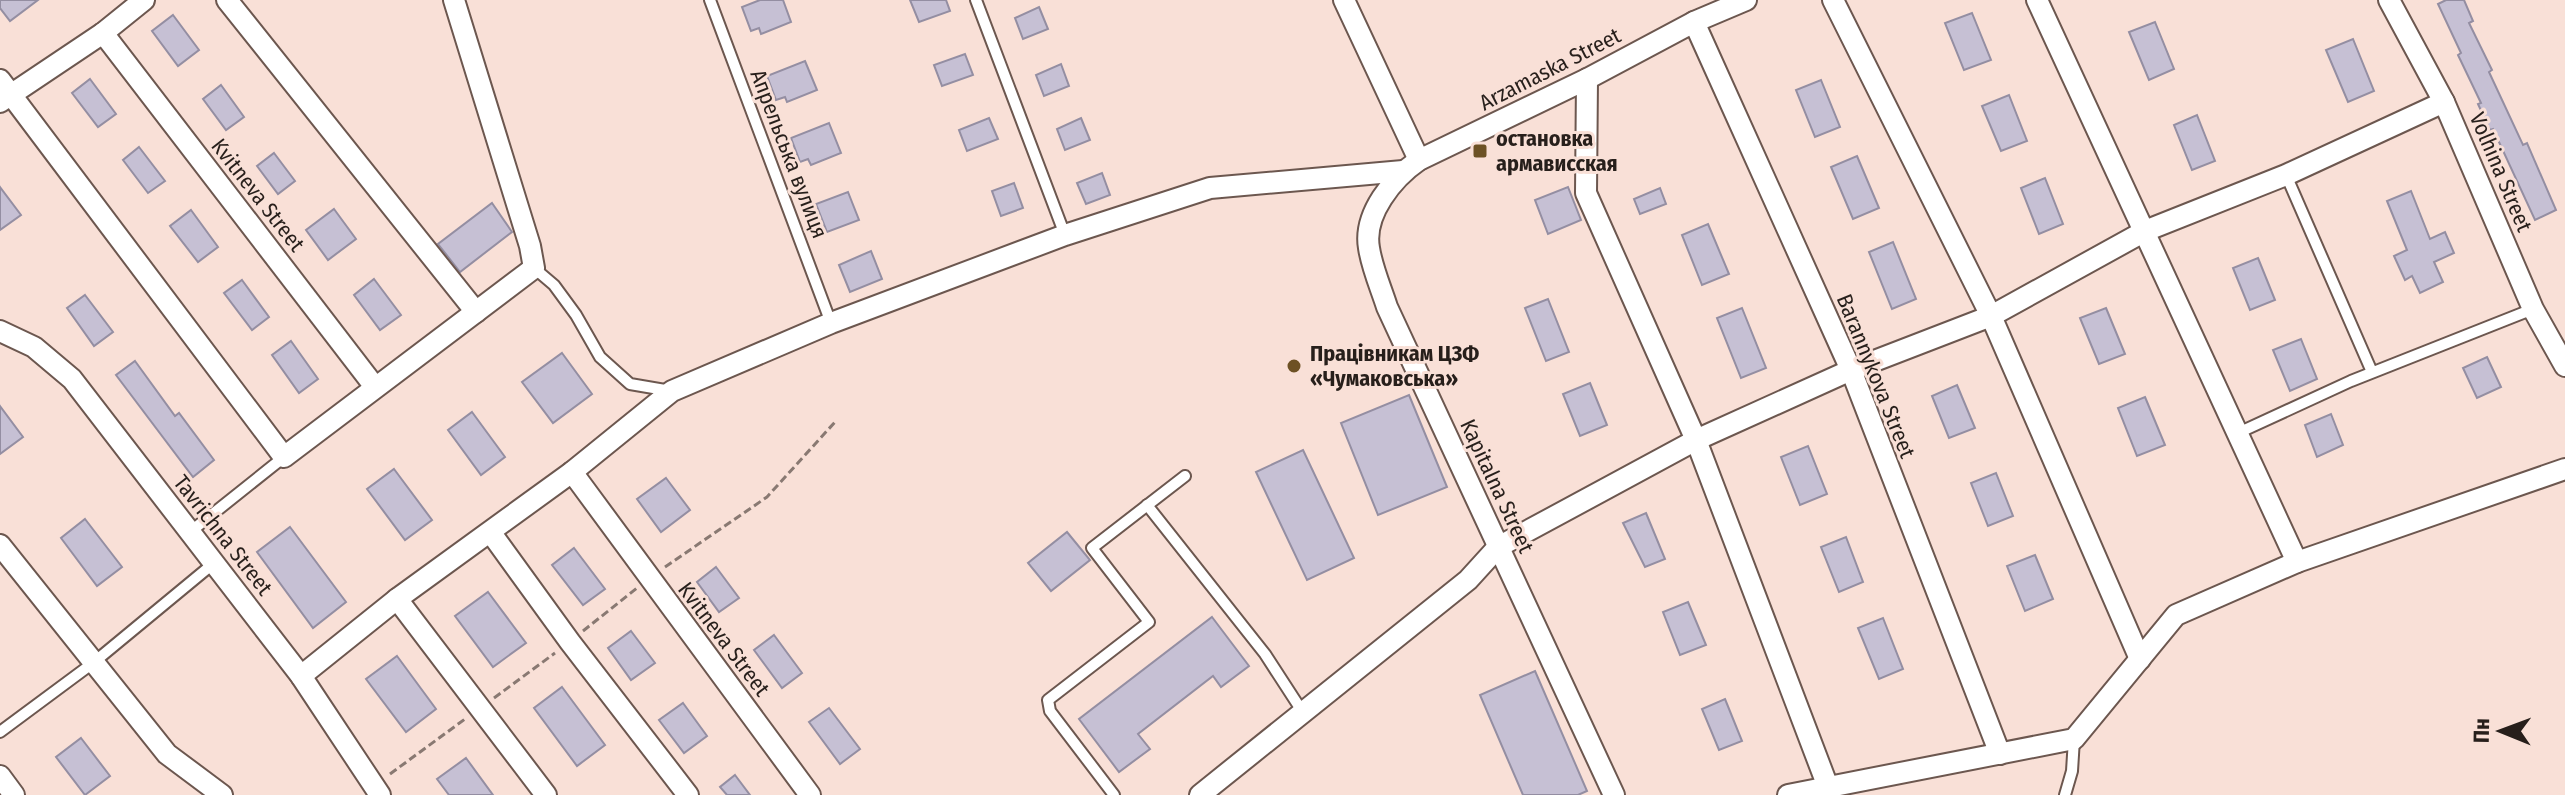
<svg xmlns="http://www.w3.org/2000/svg" width="2565" height="795" font-family="'Fira Sans Condensed',sans-serif">
<style>
.building{fill:#c6c0d4;stroke:#948ea2;stroke-width:2}
.lines{fill:none;stroke-linecap:round;stroke-linejoin:round}
.service-casing{stroke:#6c574f;stroke-width:14}
.minor-casing{stroke:#6c574f;stroke-width:24}
.path{stroke:#897972;stroke-width:3;stroke-dasharray:8 4;stroke-linecap:butt}
.service{stroke:#fff;stroke-width:10}
.minor{stroke:#fff;stroke-width:20}
.poi-dot{fill:#6d5124;stroke:#f9e0d7;stroke-width:3}
.labels{text-anchor:middle;dominant-baseline:central;stroke-width:6;stroke-linejoin:round;paint-order:stroke}
.street-label{font-size:22px;fill:#271f1b;stroke:#f9e0d7}
.poi-label{font-size:22px;font-weight:bold;fill:#271f1b;stroke:#f9e0d7;text-anchor:start}
</style>
<rect width="100%" height="100%" fill="#f9e0d7"/>
<g class="building">
<polygon points="0,0 38,0 10,21 0,8"/>
<polygon points="760,0 783,0 791,22 761,34 759,28 751,31 742,7"/>
<polygon points="910,0 946,0 950,11 919,22"/>
<polygon points="2446,0 2464,0 2473,21 2469,23 2492,70 2489,72 2523,145 2527,143 2556,210 2535,220 2493,129 2490,130 2478,104 2481,103 2458,55 2461,53 2438,4"/>
<polygon points="1039,7 1048,29 1023,39 1015,18"/>
<polygon points="1972,13 1991,60 1964,70 1945,23"/>
<polygon points="173,15 199,50 178,66 152,31"/>
<polygon points="2155,22 2174,69 2149,80 2129,32"/>
<polygon points="2353,39 2374,91 2348,102 2326,50"/>
<polygon points="965,54 973,75 942,86 934,65"/>
<polygon points="805,61 817,90 787,102 785,97 776,100 767,76"/>
<polygon points="1061,64 1069,86 1044,96 1036,75"/>
<polygon points="90,79 116,114 98,127 72,93"/>
<polygon points="1821,80 1840,127 1815,137 1796,90"/>
<polygon points="221,85 244,117 226,130 203,99"/>
<polygon points="2009,95 2027,141 2001,151 1982,106"/>
<polygon points="2197,115 2215,161 2192,170 2174,125"/>
<polygon points="989,118 998,139 967,151 959,130"/>
<polygon points="1081,118 1090,140 1065,150 1057,129"/>
<polygon points="829,123 841,153 811,165 808,159 800,162 791,138"/>
<polygon points="139,147 165,181 148,193 123,160"/>
<polygon points="274,153 295,181 278,194 257,166"/>
<polygon points="1857,156 1879,208 1853,219 1831,167"/>
<polygon points="1102,173 1110,195 1086,204 1077,183"/>
<polygon points="2045,178 2063,224 2039,234 2021,188"/>
<polygon points="1014,183 1023,208 1001,216 992,191"/>
<polygon points="0,187 21,215 0,230"/>
<polygon points="1568,187 1581,220 1548,234 1535,200"/>
<polygon points="1660,188 1666,204 1640,214 1634,199"/>
<polygon points="2411,191 2430,239 2445,232 2454,253 2434,262 2443,282 2420,293 2412,276 2405,280 2394,256 2407,250 2387,201"/>
<polygon points="848,192 859,220 827,232 816,204"/>
<polygon points="492,203 512,232 460,272 438,244"/>
<polygon points="334,209 356,239 328,260 306,230"/>
<polygon points="191,210 218,247 198,262 170,226"/>
<polygon points="1708,224 1729,274 1702,285 1682,235"/>
<polygon points="1893,242 1916,299 1892,309 1869,252"/>
<polygon points="871,251 882,279 850,292 839,265"/>
<polygon points="2258,258 2275,300 2250,310 2233,268"/>
<polygon points="374,279 401,315 380,330 354,295"/>
<polygon points="242,280 269,317 252,330 224,293"/>
<polygon points="85,295 113,332 94,346 67,308"/>
<polygon points="1548,299 1569,352 1546,361 1525,308"/>
<polygon points="1742,308 1766,368 1741,378 1717,318"/>
<polygon points="2106,308 2125,354 2099,364 2080,318"/>
<polygon points="2301,339 2317,379 2290,391 2273,350"/>
<polygon points="291,341 318,379 299,393 272,355"/>
<polygon points="562,353 592,394 553,423 522,382"/>
<polygon points="2487,357 2501,387 2477,398 2463,368"/>
<polygon points="135,361 175,416 179,413 214,460 193,477 116,375"/>
<polygon points="1590,383 1607,425 1580,436 1563,394"/>
<polygon points="1957,385 1975,428 1949,438 1932,396"/>
<polygon points="1409,395 1447,487 1378,515 1341,423"/>
<polygon points="2145,397 2165,445 2137,456 2118,408"/>
<polygon points="0,406 23,437 0,454"/>
<polygon points="472,412 505,457 481,475 448,430"/>
<polygon points="2331,414 2343,445 2317,457 2305,425"/>
<polygon points="1808,446 1827,494 1800,505 1781,457"/>
<polygon points="1303,450 1354,558 1307,580 1256,472"/>
<polygon points="394,469 432,520 405,540 367,489"/>
<polygon points="1996,473 2013,516 1988,526 1971,483"/>
<polygon points="666,478 690,510 661,532 637,499"/>
<polygon points="1646,513 1665,559 1645,567 1623,523"/>
<polygon points="85,519 122,567 97,586 61,538"/>
<polygon points="290,527 346,602 313,628 257,552"/>
<polygon points="1067,532 1090,560 1051,591 1028,563"/>
<polygon points="1846,537 1863,582 1839,592 1821,547"/>
<polygon points="574,548 605,589 583,605 552,565"/>
<polygon points="2035,555 2053,599 2025,611 2007,566"/>
<polygon points="716,567 739,598 719,612 697,582"/>
<polygon points="488,592 526,643 493,667 455,616"/>
<polygon points="1688,602 1706,645 1680,655 1663,612"/>
<polygon points="1212,617 1249,666 1221,687 1213,676 1138,734 1150,749 1119,772 1079,719"/>
<polygon points="1883,618 1903,669 1879,679 1858,628"/>
<polygon points="631,631 655,663 631,680 608,648"/>
<polygon points="774,635 802,673 782,688 754,650"/>
<polygon points="397,656 436,709 406,732 366,679"/>
<polygon points="1535,671 1587,791 1578,795 1523,795 1480,695"/>
<polygon points="562,687 605,745 577,766 534,708"/>
<polygon points="1725,699 1742,741 1719,750 1702,709"/>
<polygon points="683,703 707,736 684,753 659,720"/>
<polygon points="829,708 860,749 840,764 809,722"/>
<polygon points="81,738 110,776 85,795 56,757"/>
<polygon points="466,758 493,795 449,795 437,779"/>
<polygon points="735,775 750,795 727,795 720,787"/>
</g>
<g class="lines">
<g class="service-casing">
<g id="service">
<polyline points="710,0 831,323"/>
<polyline points="976,0 1065,235"/>
<polyline points="2286,175 2372,372"/>
<polyline points="534,268 554,285 576,315 600,357 630,384 671,391"/>
<polyline points="2238,433 2351,381 2533,309"/>
<polyline points="1147,505 1265,654 1302,711"/>
<polyline points="190,532 284,457"/>
<polyline points="0,732 93,663 214,563"/>
<polyline points="1114,795 1050,711 1048,700 1149,622 1092,548 1185,476"/>
<polyline points="2065,795 2072,771 2074,739"/>
</g>
</g>
<g class="minor-casing">
<g id="minor">
<polyline points="227,0 476,312"/>
<polyline points="1344,0 1419,160"/>
<polyline points="1833,0 1991,316 2140,659"/>
<polyline points="2037,0 2297,562"/>
<polyline points="2389,0 2444,102 2533,309 2565,366"/>
<polyline points="1694,22 1851,370 2000,754"/>
<polyline points="103,33 375,387"/>
<polyline points="1587,79 1586,193 1696,440 1828,787"/>
<polyline points="0,80 284,457 534,268 530,246 454,0"/>
<polyline points="0,102 103,33 144,0"/>
<polyline points="0,331 34,347 72,379 301,676 380,795"/>
<polyline points="572,472 810,795"/>
<polyline points="491,533 570,642 688,795"/>
<polyline points="0,545 167,754 222,795"/>
<polyline points="397,599 546,795"/>
<polyline points="301,676 397,599 572,472 672,391 831,323 1065,235 1210,188 1403,171"/>
<polyline points="0,776 14,795"/>
<polyline points="1200,795 1468,580 1498,547 1696,440 1851,370 1991,316 2145,231 2286,175 2444,102"/>
<path d="M1614,795l-227,-488c-6,-19 -15,-39 -18,-59 -6,-34 24,-70 50,-88l168,-81 107,-57 52,-22"/>
<polyline points="1788,795 2074,739 2176,615 2297,562 2565,469"/>
</g>
</g>
<g class="path">
<polyline points="665,567 767,497 835,422"/>
<polyline points="583,631 637,588"/>
<polyline points="494,698 555,653"/>
<polyline points="390,774 465,719"/>
</g>
<use href="#service" class="service"/>
<use href="#minor" class="minor"/>
</g>
<g class="poi-dot">
<rect x="1472" y="143" width="16" height="16" rx="4"/>
<circle cx="1294" cy="366" r="8"/>
</g>
<g class="labels">
<g class="street-label">
<text transform="translate(1550 69) rotate(-27)">Arzamaska Street</text>
<text transform="translate(789 154) rotate(69)">Апрельська вулиця</text>
<text transform="translate(2501 172) rotate(67)">Volhina Street</text>
<text transform="translate(258 195) rotate(52)">Kvitneva Street</text>
<text transform="translate(1876 376) rotate(68)">Barannykova Street</text>
<text transform="translate(1497 486) rotate(65)">Kapitalna Street</text>
<text transform="translate(223 535) rotate(52)">Tavrichna Street</text>
<text transform="translate(724 639) rotate(53)">Kvitneva Street</text>
</g>
<g class="poi-label">
<text x="1496" y="138">остановка<tspan x="1496" dy="25">армависская</tspan></text>
<text x="1310" y="353">Працівникам ЦЗФ<tspan x="1310" dy="25">«Чумаковська»</tspan></text>
</g>
</g>
<g transform="translate(2501 731) rotate(271)" stroke="#f9e0d7" stroke-width="6" paint-order="stroke">
<path d="M0-6L14 30L0 20L-14 30Z" fill="#271f1b"/>
<text y="-12" font-size="22" font-weight="bold" text-anchor="middle" fill="#271f1b">Пн</text>
</g>
</svg>
